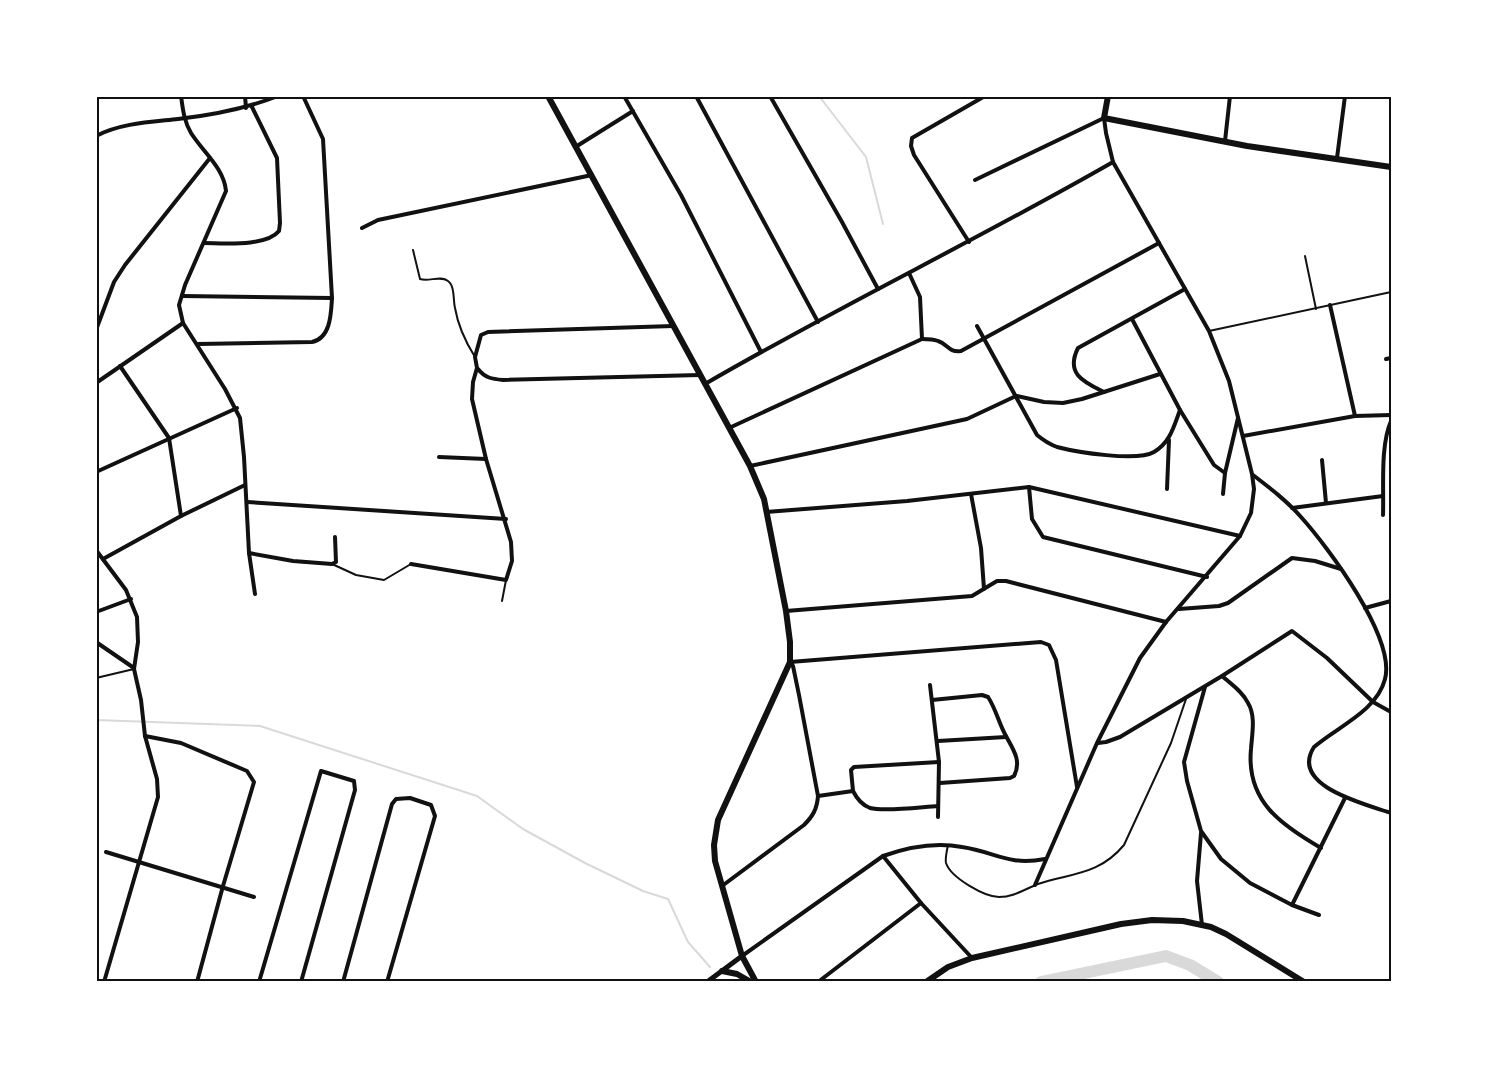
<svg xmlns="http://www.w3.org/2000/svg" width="1487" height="1078" font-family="Roboto,sans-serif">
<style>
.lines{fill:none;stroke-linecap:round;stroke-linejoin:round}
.stream{stroke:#d9d9d9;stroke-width:2}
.river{stroke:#d9d9d9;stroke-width:12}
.service{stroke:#111;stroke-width:2}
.minor{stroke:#111;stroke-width:4}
.tertiary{stroke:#111;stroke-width:5}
.secondary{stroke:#111;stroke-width:6}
.neatline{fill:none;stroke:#111;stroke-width:2}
</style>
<rect width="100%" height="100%" fill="#fff"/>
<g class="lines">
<g class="stream">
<polyline points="819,96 866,157 883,224"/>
<polyline points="96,720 260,726 477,796 523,829 585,863 643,891 668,899 688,942 710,967"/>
</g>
<polyline class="river" points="1041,982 1166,956 1190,965 1218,982"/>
<g class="service">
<path d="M413,250l7,29c9,3 21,-4 28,2 7,5 5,19 7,27 3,18 10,33 20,49"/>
<polyline points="1305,256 1316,309"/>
<polyline points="1209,331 1391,292"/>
<polyline points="332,564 356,575 384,580 411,564"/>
<polyline points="502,601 506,580"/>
<polyline points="96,678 134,669"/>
<path d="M948,845c-1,5 -3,13 -2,18 5,15 39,34 53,34 15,0 26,-8 39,-13 34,-11 61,-9 86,-39l47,-102 15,-44"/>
</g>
<g class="minor">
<path d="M181,96c2,14 3,25 10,37 12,19 33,35 35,58l-41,94 -6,20 4,18 42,66 15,29 4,39 5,96 6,41"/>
<polyline points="245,96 246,108"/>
<polyline points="624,96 681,195 761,352"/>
<polyline points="696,96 818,322"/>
<polyline points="770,96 842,222 878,289"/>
<path d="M96,136c25,-13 55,-14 82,-17 35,-4 67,-10 100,-23"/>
<polyline points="1225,141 1230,96"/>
<polyline points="577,146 633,111"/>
<polyline points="1337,158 1345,96"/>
<polyline points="975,180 1104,118 1106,133 1113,162 1209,331 1229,381 1252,474 1254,489 1251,513 1240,536 1166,622 1140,658 1097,743 1035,885"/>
<polyline points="362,228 378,220 592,175"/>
<polyline points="969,242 914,155 911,146 912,138 985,96"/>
<path d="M204,243c19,0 62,4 75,-12l1,-8 -3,-65 -25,-51"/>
<polyline points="909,273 920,297 922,339"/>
<polyline points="182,296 332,298"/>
<polyline points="1330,305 1355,416"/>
<polyline points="1132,319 1180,410 1214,465 1225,473"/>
<path d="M977,326l60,109c6,5 12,9 20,12 19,5 80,15 97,5 16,-9 20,-26 26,-42"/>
<polyline points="96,330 114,282 125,265 210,158"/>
<path d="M922,339c5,0 11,0 16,2 10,3 11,12 23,10l198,-108"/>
<path d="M198,344l114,-2c19,-4 19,-29 20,-44l-9,-159 -20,-43"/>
<polyline points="1386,359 1391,358"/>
<polyline points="120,366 169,438 181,516"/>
<path d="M478,369c7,9 14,10 25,11l197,-5"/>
<polyline points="96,383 183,323"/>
<path d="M705,384c134,-78 274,-145 408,-222"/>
<path d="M1104,392c-20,-10 -39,-18 -26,-44l107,-59"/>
<polyline points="1017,396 1044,402 1063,403 1082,399 1160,374"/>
<polyline points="729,428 922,339"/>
<polyline points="1243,436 1355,416 1391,415"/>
<polyline points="439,457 486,459"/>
<polyline points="1322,460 1326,503"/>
<polyline points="750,466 967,419 1016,396"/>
<polyline points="96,472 237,408"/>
<path d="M1253,475c17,13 34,26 48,42 27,30 95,121 84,162 -8,32 -48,48 -71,68 -25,39 51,57 77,66"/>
<polyline points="1029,487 1032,519 1043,537 1207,577"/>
<polyline points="1167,489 1169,440"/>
<polyline points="971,494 981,548 984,589"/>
<polyline points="1223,494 1225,473 1238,418"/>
<polyline points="247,502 506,519"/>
<polyline points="1292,508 1383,496"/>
<polyline points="766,512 907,501 1029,487 1240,536"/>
<path d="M1383,515c1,-27 -3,-69 8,-94"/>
<polyline points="96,550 126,590 137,617 138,642 134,669 141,700 145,736 157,779 158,797 104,982"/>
<polyline points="249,553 293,561 332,564 336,562 335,537"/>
<polyline points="103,559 181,516 245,485"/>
<polyline points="411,564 506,580 512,561 511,542 486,459 472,399 473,382 477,368 475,357 481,335 488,332 673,326"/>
<polyline points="1365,608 1391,601"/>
<polyline points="1179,609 1219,606 1228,603 1292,558 1315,561 1341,569"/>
<polyline points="786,611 972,596 997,581 1006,581 1166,622"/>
<polyline points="96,612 131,599"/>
<polyline points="96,642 134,668"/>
<path d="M1222,676c9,8 21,16 26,27 8,13 4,31 3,46 -5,52 30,76 70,99"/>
<polyline points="930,685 939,762 938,817"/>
<polyline points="1205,687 1184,762 1187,781 1201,831 1221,859 1250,883 1292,905 1319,915"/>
<path d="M932,700l50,-5 6,2c8,12 11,27 18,39 7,13 16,25 8,40l-4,2 -70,5"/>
<polyline points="145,736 181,743 247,771 254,782 223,886 197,982"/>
<polyline points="938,741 1006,737"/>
<polyline points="1098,743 1106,742 1120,737 1222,676 1292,631 1327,658 1373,702 1391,712"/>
<polyline points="853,791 851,770 854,767 939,762"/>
<path d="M818,796l35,-5c4,8 9,14 17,17 15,4 51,-1 68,-2"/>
<polyline points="1201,833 1197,881 1202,925"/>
<polyline points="106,852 254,897"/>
<polyline points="883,856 921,903 972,958"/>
<path d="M722,886l82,-61c9,-9 13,-16 14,-29l-19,-101 -6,-29 -3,-4 251,-20 8,3 7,15 21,127"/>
<polyline points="1292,905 1345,798"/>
<path d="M742,956l141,-100c25,-9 53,-14 79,-9 34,5 45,19 83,12"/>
<polyline points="259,982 321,771 354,781 355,790 301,982"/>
<polyline points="343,982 392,804 396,799 410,798 431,805 435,816 387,982"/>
<polyline points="818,982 921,903"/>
</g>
<polyline class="tertiary" points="707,982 742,956"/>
<g class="secondary">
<polyline points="548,96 750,466 764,499 786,611 790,642 790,662 718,820 714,845 715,861 742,956 756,982"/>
<polyline points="1108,96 1104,118 1247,146 1391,167"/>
<polyline points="722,971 737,974 751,982"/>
<polyline points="926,982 948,967 972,958 1121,924 1152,920 1183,921 1211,927 1226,934 1304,982"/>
</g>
</g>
<rect width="1487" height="1078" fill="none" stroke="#ffffff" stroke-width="195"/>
<rect x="98" y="98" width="1292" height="882" class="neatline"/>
</svg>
